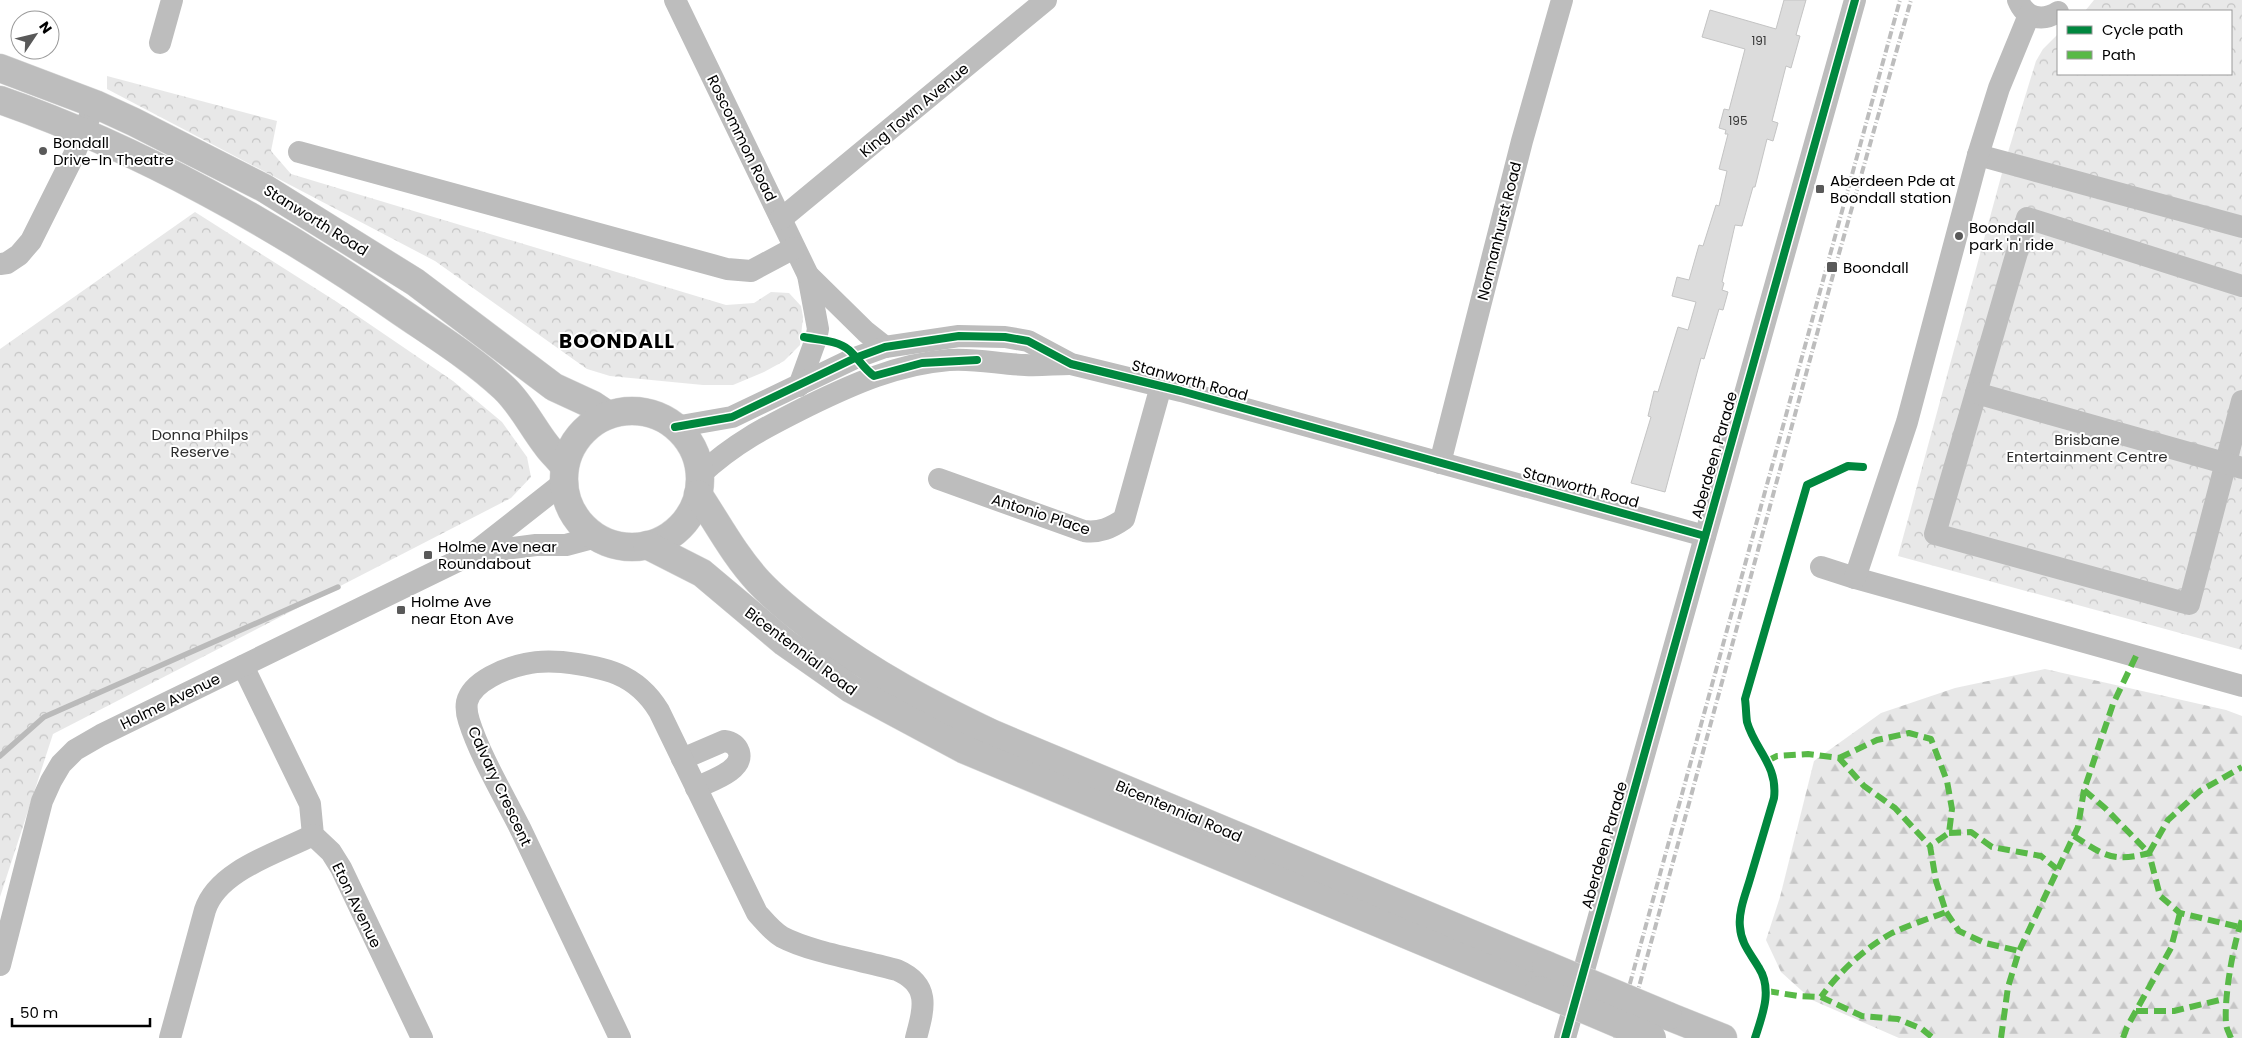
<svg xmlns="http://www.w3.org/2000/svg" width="2242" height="1038" font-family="Poppins,sans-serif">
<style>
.forest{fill:url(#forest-firs)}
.park{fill:url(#park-crowns)}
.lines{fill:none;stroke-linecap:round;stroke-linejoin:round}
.stream{stroke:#bababa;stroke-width:5.5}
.building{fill:#dcdcdc;stroke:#c4c4c4}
.major-casing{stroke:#dbdbdb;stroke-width:29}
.minor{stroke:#bdbdbd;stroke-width:22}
.major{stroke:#bdbdbd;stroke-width:28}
.rail{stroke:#bdbdbd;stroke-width:4;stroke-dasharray:8 2.5 1 2.5;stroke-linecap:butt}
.major-bridge-casing{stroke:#dbdbdb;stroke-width:29;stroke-linecap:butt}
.major-bridge{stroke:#bdbdbd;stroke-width:28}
.quiet{stroke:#58b947;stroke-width:6;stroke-dasharray:12 6;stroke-linecap:butt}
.cycleway-casing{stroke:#fff;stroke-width:11}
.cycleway{stroke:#00873e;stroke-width:8}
.poi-dot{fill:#595959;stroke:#fff;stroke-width:2}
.labels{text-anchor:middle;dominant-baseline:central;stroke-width:4;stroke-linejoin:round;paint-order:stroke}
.number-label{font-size:12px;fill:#373737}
.street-label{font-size:15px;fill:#000;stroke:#fff}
.poi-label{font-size:15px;fill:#000;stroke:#fff;text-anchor:start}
.park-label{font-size:15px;fill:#2d2d2d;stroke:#fff}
.district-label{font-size:20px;font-weight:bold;letter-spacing:1px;fill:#000;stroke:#fff}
</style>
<defs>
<pattern id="forest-firs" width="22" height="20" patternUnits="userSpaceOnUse" patternTransform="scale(1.25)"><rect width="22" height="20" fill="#e8e8e8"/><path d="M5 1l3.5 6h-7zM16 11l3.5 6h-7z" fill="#c5c5c5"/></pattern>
<pattern id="park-crowns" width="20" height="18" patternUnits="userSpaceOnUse" patternTransform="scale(1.25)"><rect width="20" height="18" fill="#e8e8e8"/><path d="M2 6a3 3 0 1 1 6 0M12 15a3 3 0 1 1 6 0" fill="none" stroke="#c5c5c5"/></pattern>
</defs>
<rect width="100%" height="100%" fill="#fff"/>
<polygon class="forest" points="2045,669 2226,710 2242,716 2242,1038 1899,1038 1812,1000 1781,972 1766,940 1780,897 1814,761 1881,713 1955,688"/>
<g class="park">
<polygon points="2094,0 2242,0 2242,650 1898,556 2005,162 2036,61 2043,49 2058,34 2058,74 2231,74 2231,11 2085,11"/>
<polygon points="107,76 277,121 271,151 291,174 726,305 754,303 771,292 789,293 801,306 803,317 800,345 784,361 764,372 733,385 703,385 610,376 587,369 435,261 107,89"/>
<polygon points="195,212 337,302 453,381 502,422 527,457 531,477 511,498 53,734 0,897 0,349"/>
</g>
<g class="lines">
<polyline class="stream" points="0,756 44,717 338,587"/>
</g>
<polygon class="building" points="1784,0 1806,0 1796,35 1800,36 1791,68 1786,66 1772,121 1778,123 1773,141 1767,139 1755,187 1753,187 1742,226 1735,225 1722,282 1724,283 1722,290 1728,292 1723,310 1719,309 1704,359 1701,358 1665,492 1631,483 1651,417 1648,416 1654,391 1658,392 1678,327 1688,330 1696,302 1672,296 1677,277 1689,280 1699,245 1703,246 1716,205 1719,206 1727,171 1719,169 1728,134 1725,134 1726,130 1719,128 1724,109 1729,110 1745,49 1702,37 1710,10 1776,29"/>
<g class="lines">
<g class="major-casing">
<g id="major">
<polyline points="0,68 95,104 134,122 264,188 415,282 554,387 593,405 608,415"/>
<path d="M0,100c138,48 281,128 401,212 35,24 72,47 103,76 18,17 28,39 43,58 5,7 12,13 17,20"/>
<circle cx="632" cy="479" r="68"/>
<path d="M698,494c20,30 36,61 61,88 17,18 37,34 57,49 57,43 114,73 177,103l553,231"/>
<polyline points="647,545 702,573 784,642 851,689 963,749 1539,990"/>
<polyline points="1668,1016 1723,1038"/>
</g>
</g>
<g class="minor">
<polyline points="675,0 808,275 818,329 816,339 799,386"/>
<path d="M2018,0c7,18 24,22 40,12"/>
<polyline points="160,43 172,0"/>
<polyline points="299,152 727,269 751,271 794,248"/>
<polyline points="1978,155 2242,227"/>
<polyline points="781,219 1046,0"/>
<polyline points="0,264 7,263 19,255 31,241 73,157 95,104"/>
<polyline points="808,275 866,332 885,347"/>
<polyline points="2242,286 2027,218 1935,534 2189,604 2242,401"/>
<polyline points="1976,393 2242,468"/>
<polyline points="675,427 732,417 855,358 885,347 959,336 1005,337 1028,341 1071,364 1181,391 1705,536"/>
<polyline points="1440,463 1522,141 1562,0"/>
<path d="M700,475c34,-32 66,-48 108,-69 45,-22 90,-42 141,-46 26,-2 50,4 76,5 15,1 30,-1 45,-1"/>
<path d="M939,479l145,52c16,2 27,-3 40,-12l37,-133"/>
<polyline points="474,553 536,545 566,545 596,537"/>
<polyline points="1821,567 1855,578 2242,686"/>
<polyline points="1855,578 1907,422 1978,155 1999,88 2029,15"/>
<polyline points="243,666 310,804 313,835 331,852 341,868 422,1038"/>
<path d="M682,759l42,-18c7,1 12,3 15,11 5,19 -30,29 -43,36"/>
<polyline points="0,965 42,801 51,781 61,764 75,750 101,735 474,553 563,483"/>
<path d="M170,1038l35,-128c13,-40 73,-57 108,-75"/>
<path d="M620,1038c-33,-70 -66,-139 -99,-208 -17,-34 -41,-74 -52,-109 -2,-6 -3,-13 -2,-19 5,-21 39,-34 58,-38 12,-3 25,-3 37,-2 42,5 74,11 97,49l98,202c8,9 15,18 25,24 28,15 83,24 115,33 34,15 27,38 19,68"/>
<polyline points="1565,1038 1855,0"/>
</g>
<use href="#major" class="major"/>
<g class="rail">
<polyline points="1615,1038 1900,0"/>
<polyline points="1625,1038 1836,264 1911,0"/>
</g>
<g class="major-bridge-casing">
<g id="major-bridge">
<polyline points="1546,965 1668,1016"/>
<polyline points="1539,990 1652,1038"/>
</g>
</g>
<use href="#major-bridge" class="major-bridge"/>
<g class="quiet">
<polyline points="1839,758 1877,740 1909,733 1931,739 1947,781 1952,809 1949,833 1930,846"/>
<path d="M1767,761l10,-5 31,-2 31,4 25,28 31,22 35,38 6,35 10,31c-18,7 -37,13 -54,21 -27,15 -53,39 -71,64"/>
<polyline points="2084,790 2105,808 2149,853 2168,820 2200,791 2242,767"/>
<polyline points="1949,833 1971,832 1992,847 2041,856 2057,869"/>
<path d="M2074,836c29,19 39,27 75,17l11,43 20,17 59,14"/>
<polyline points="1946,912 1959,931 1985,943 2019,951"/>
<polyline points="1767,991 1798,996 1821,997 1862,1016 1898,1019 1922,1029 1933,1038"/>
<polyline points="2136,1011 2174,1011 2228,998"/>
<polyline points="2001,1038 2008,987 2019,951 2078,827 2084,790 2113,704 2136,656"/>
<polyline points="2123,1038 2127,1027 2171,948 2180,913"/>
<path d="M2231,1038c-2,-5 -5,-10 -5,-15 -2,-26 7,-78 16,-103"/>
</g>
<g class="cycleway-casing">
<g id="cycleway">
<path d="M804,337c14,3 34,3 45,13 10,9 14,18 25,26l48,-13 55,-3"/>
<polyline points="675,427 732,417 855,358 885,347 959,336 1005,337 1028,341 1071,364 1181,391 1705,536"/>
<polyline points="1565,1038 1855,0"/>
<path d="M1755,1038c7,-22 18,-48 4,-70 -8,-14 -18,-24 -19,-41 -2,-15 6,-34 10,-48 8,-27 16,-54 24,-81 4,-33 -19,-48 -27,-76 -1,-7 -1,-16 -2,-23l62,-214 41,-19 15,1"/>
</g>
</g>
<use href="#cycleway" class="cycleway"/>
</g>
<g class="poi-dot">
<circle cx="43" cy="151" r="5"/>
<rect x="1815" y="184" width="10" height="10" rx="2.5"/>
<circle cx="1959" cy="236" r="5"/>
<rect x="1826" y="261" width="12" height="12" rx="2.5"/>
<rect x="423" y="550" width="10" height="10" rx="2.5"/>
<rect x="396" y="605" width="10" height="10" rx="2.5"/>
</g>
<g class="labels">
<g class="number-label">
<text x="1759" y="40">191</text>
<text x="1738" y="120">195</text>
</g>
<g class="street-label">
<text transform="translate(914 110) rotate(-40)">King Town Avenue</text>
<text transform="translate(742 138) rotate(64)">Roscommon Road</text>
<text transform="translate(316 220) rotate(32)">Stanworth Road</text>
<text transform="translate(1499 231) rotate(-76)">Normanhurst Road</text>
<text transform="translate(1190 380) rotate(15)">Stanworth Road</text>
<text transform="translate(1714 455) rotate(-74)">Aberdeen Parade</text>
<text transform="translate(1581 487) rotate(15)">Stanworth Road</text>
<text transform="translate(1041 514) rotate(18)">Antonio Place</text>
<text transform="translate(801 651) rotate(37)">Bicentennial Road</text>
<text transform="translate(170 701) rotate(-26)">Holme Avenue</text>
<text transform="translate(500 786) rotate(65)">Calvary Crescent</text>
<text transform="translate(1179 811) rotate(23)">Bicentennial Road</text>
<text transform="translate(1604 845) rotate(-74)">Aberdeen Parade</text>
<text transform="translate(357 905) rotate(64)">Eton Avenue</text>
</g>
<g class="poi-label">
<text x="53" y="142">Bondall<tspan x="53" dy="17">Drive-In Theatre</tspan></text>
<text x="1830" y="180">Aberdeen Pde at<tspan x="1830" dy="17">Boondall station</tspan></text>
<text x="1969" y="227">Boondall<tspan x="1969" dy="17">park 'n' ride</tspan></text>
<text x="1843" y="267">Boondall</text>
<text x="438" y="546">Holme Ave near<tspan x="438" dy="17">Roundabout</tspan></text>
<text x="411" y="601">Holme Ave<tspan x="411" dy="17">near Eton Ave</tspan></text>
</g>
<g class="park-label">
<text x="200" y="434">Donna Philps<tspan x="200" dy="17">Reserve</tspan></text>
<text x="2087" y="439">Brisbane<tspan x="2087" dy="17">Entertainment Centre</tspan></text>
</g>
<g class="district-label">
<text x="617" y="341">BOONDALL</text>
</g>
</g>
<rect x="2057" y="10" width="175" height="65" fill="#ffffff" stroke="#999999"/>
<rect x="2067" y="26" width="25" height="8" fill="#00873e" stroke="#999999"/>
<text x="2102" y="35" font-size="15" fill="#000000">Cycle path</text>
<rect x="2067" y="51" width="25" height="8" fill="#58b947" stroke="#999999"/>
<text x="2102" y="60" font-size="15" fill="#000000">Path</text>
<g transform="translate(35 35) rotate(55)"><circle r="24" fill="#ffffff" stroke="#999999"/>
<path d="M0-4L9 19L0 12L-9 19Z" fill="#595959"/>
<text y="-8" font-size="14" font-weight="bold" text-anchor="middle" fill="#000000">N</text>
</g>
<path d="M12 1018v8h138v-8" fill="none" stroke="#000000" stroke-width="2.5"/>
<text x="20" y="1018" font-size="15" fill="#000000" stroke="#ffffff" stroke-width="4" paint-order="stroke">50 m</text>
</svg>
